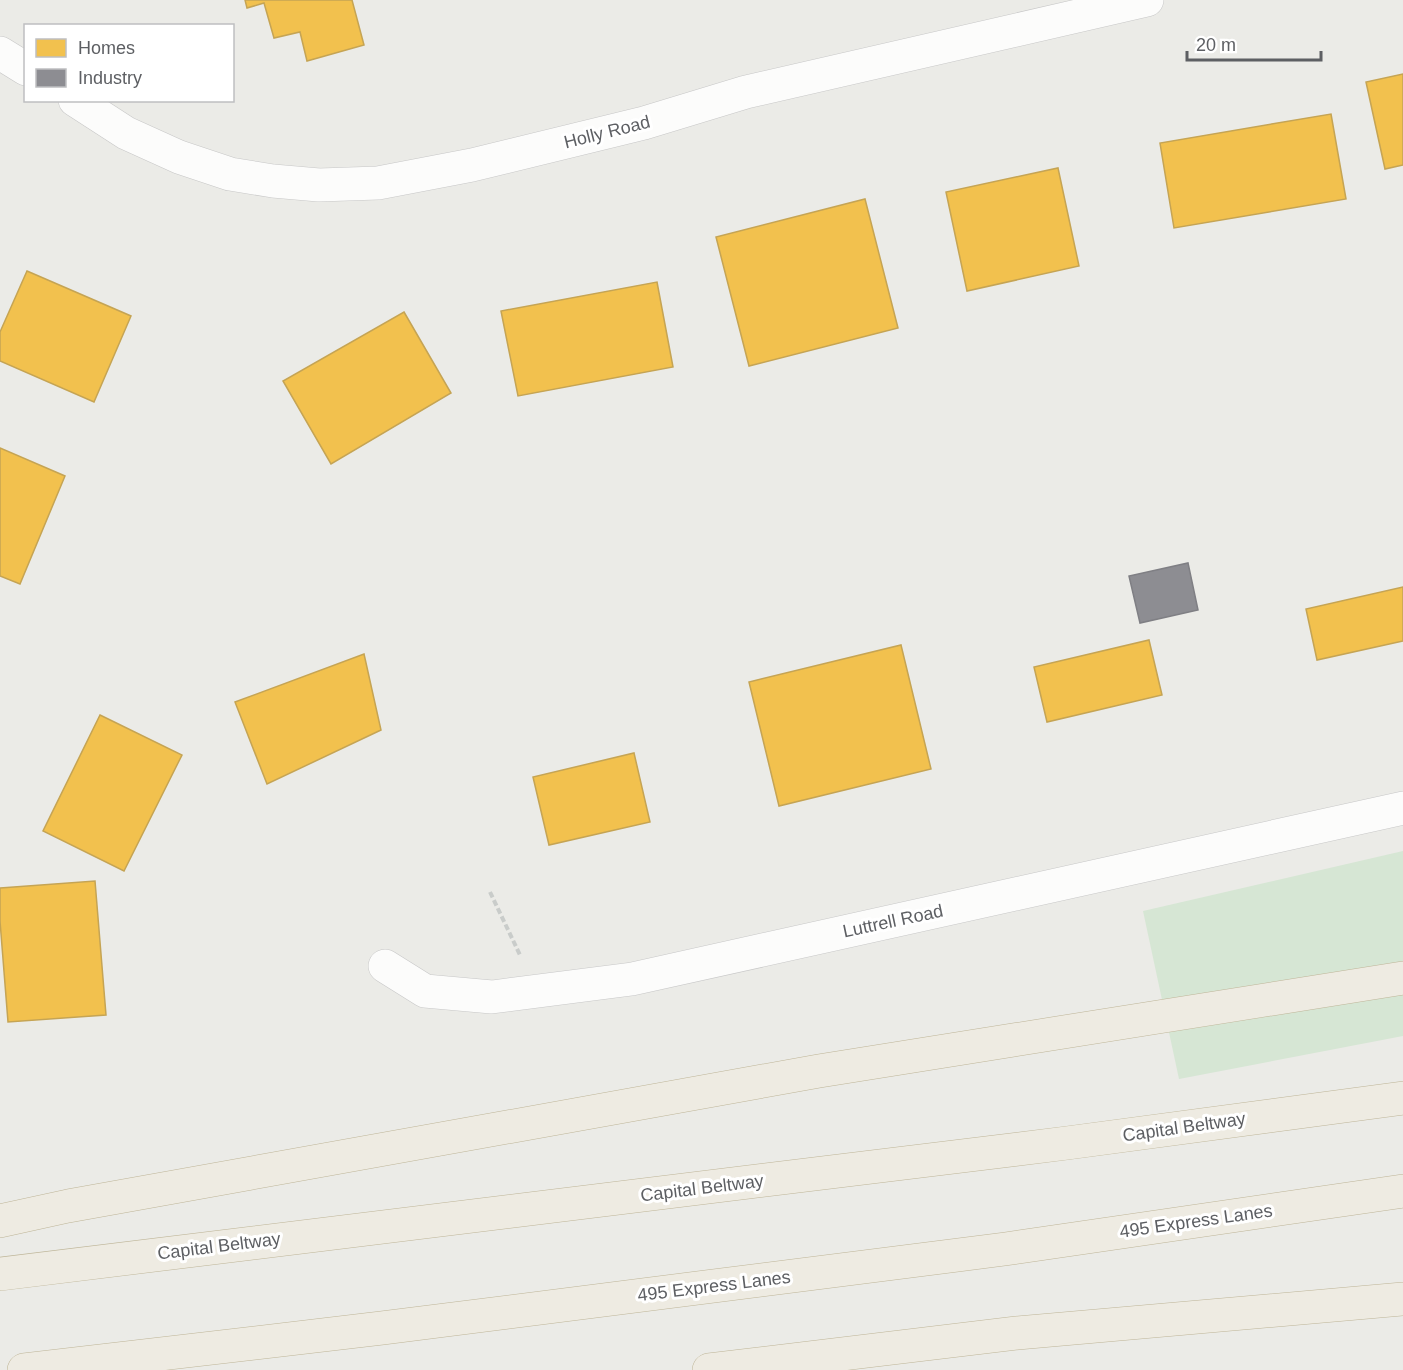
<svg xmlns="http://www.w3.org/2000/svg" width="1403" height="1370" font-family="Arial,sans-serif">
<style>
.green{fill:#d6e6d4}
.homes{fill:#f2c14e;stroke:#c5a454;stroke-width:1.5}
.industry{fill:#8d8d92;stroke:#7f7f84;stroke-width:1.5}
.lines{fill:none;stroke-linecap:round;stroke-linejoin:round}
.minor-casing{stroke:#c7c7c7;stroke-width:34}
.highway-casing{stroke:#beb598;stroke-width:34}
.path{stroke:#c9ccca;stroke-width:4;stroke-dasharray:6 3;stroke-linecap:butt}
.minor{stroke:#fcfcfb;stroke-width:33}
.highway{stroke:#eeebe2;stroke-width:33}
.labels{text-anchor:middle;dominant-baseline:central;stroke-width:6;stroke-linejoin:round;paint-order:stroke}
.street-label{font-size:18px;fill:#5d5f63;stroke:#fff}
</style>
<rect width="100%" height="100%" fill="#ebebe7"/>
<polygon class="green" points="1403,851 1403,1036 1179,1079 1143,911"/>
<g class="homes">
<polygon points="245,0 352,0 364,45 307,61 300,32 274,38 264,3 247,8"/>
<polygon points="1403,74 1403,165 1385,169 1366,82"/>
<polygon points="1331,114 1346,199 1174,228 1160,143"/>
<polygon points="1058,168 1079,266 967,291 946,192"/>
<polygon points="865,199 898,328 749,366 716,237"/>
<polygon points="27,271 131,316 94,402 0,361 0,332"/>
<polygon points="657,282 673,367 518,396 501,311"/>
<polygon points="404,312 451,393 331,464 283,381"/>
<polygon points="0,448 65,476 20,584 0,576"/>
<polygon points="1403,587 1403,641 1317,660 1306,609"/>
<polygon points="1149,640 1162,695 1047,722 1034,667"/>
<polygon points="901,645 931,769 779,806 749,682"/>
<polygon points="364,654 381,730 267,784 235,702"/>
<polygon points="100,715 182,755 124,871 43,831"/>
<polygon points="634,753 650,822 549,845 533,777"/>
<polygon points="95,881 106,1015 8,1022 0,921 0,888"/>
</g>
<polygon class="industry" points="1188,563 1198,610 1140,623 1129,576"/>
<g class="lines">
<g class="minor-casing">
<g id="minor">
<polyline points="0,53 26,69"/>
<polyline points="75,100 126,133 179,157 230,174 273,181 319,185 378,183 472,165 644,123 746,92 1147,0"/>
<polyline points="385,966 425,991 492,997 632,979 1403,808"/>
</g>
</g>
<g class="highway-casing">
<g id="highway">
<polyline points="0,1221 68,1206 819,1071 1403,978"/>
<polyline points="0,1274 1067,1143 1403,1098"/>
<polyline points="24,1370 382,1328 1005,1249 1403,1191"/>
<polyline points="709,1370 1017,1333 1403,1299"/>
</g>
</g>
<polyline class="path" points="490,892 520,955"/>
<use href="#minor" class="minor"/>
<use href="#highway" class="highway"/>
</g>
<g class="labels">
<g class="street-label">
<text transform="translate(607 132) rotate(-14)">Holly Road</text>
<text transform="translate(893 921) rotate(-12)">Luttrell Road</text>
<text transform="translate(1184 1127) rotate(-8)">Capital Beltway</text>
<text transform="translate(702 1188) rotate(-7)">Capital Beltway</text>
<text transform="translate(1196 1221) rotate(-8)">495 Express Lanes</text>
<text transform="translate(219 1246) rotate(-7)">Capital Beltway</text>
<text transform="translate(714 1286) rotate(-7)">495 Express Lanes</text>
</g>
</g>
<rect x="24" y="24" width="210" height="78" fill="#ffffff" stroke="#bebfc1" stroke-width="1.5"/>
<rect x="36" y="39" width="30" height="18" fill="#f2c14e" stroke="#bebfc1" stroke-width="1.5"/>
<text x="78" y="54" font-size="18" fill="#5d5f63">Homes</text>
<rect x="36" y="69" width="30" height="18" fill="#8d8d92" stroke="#bebfc1" stroke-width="1.5"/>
<text x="78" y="84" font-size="18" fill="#5d5f63">Industry</text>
<path d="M1187 51v9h134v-9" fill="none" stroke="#5d5f63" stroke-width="3"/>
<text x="1196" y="51" font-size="18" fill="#5d5f63" stroke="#ffffff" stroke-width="4.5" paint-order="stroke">20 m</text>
</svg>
